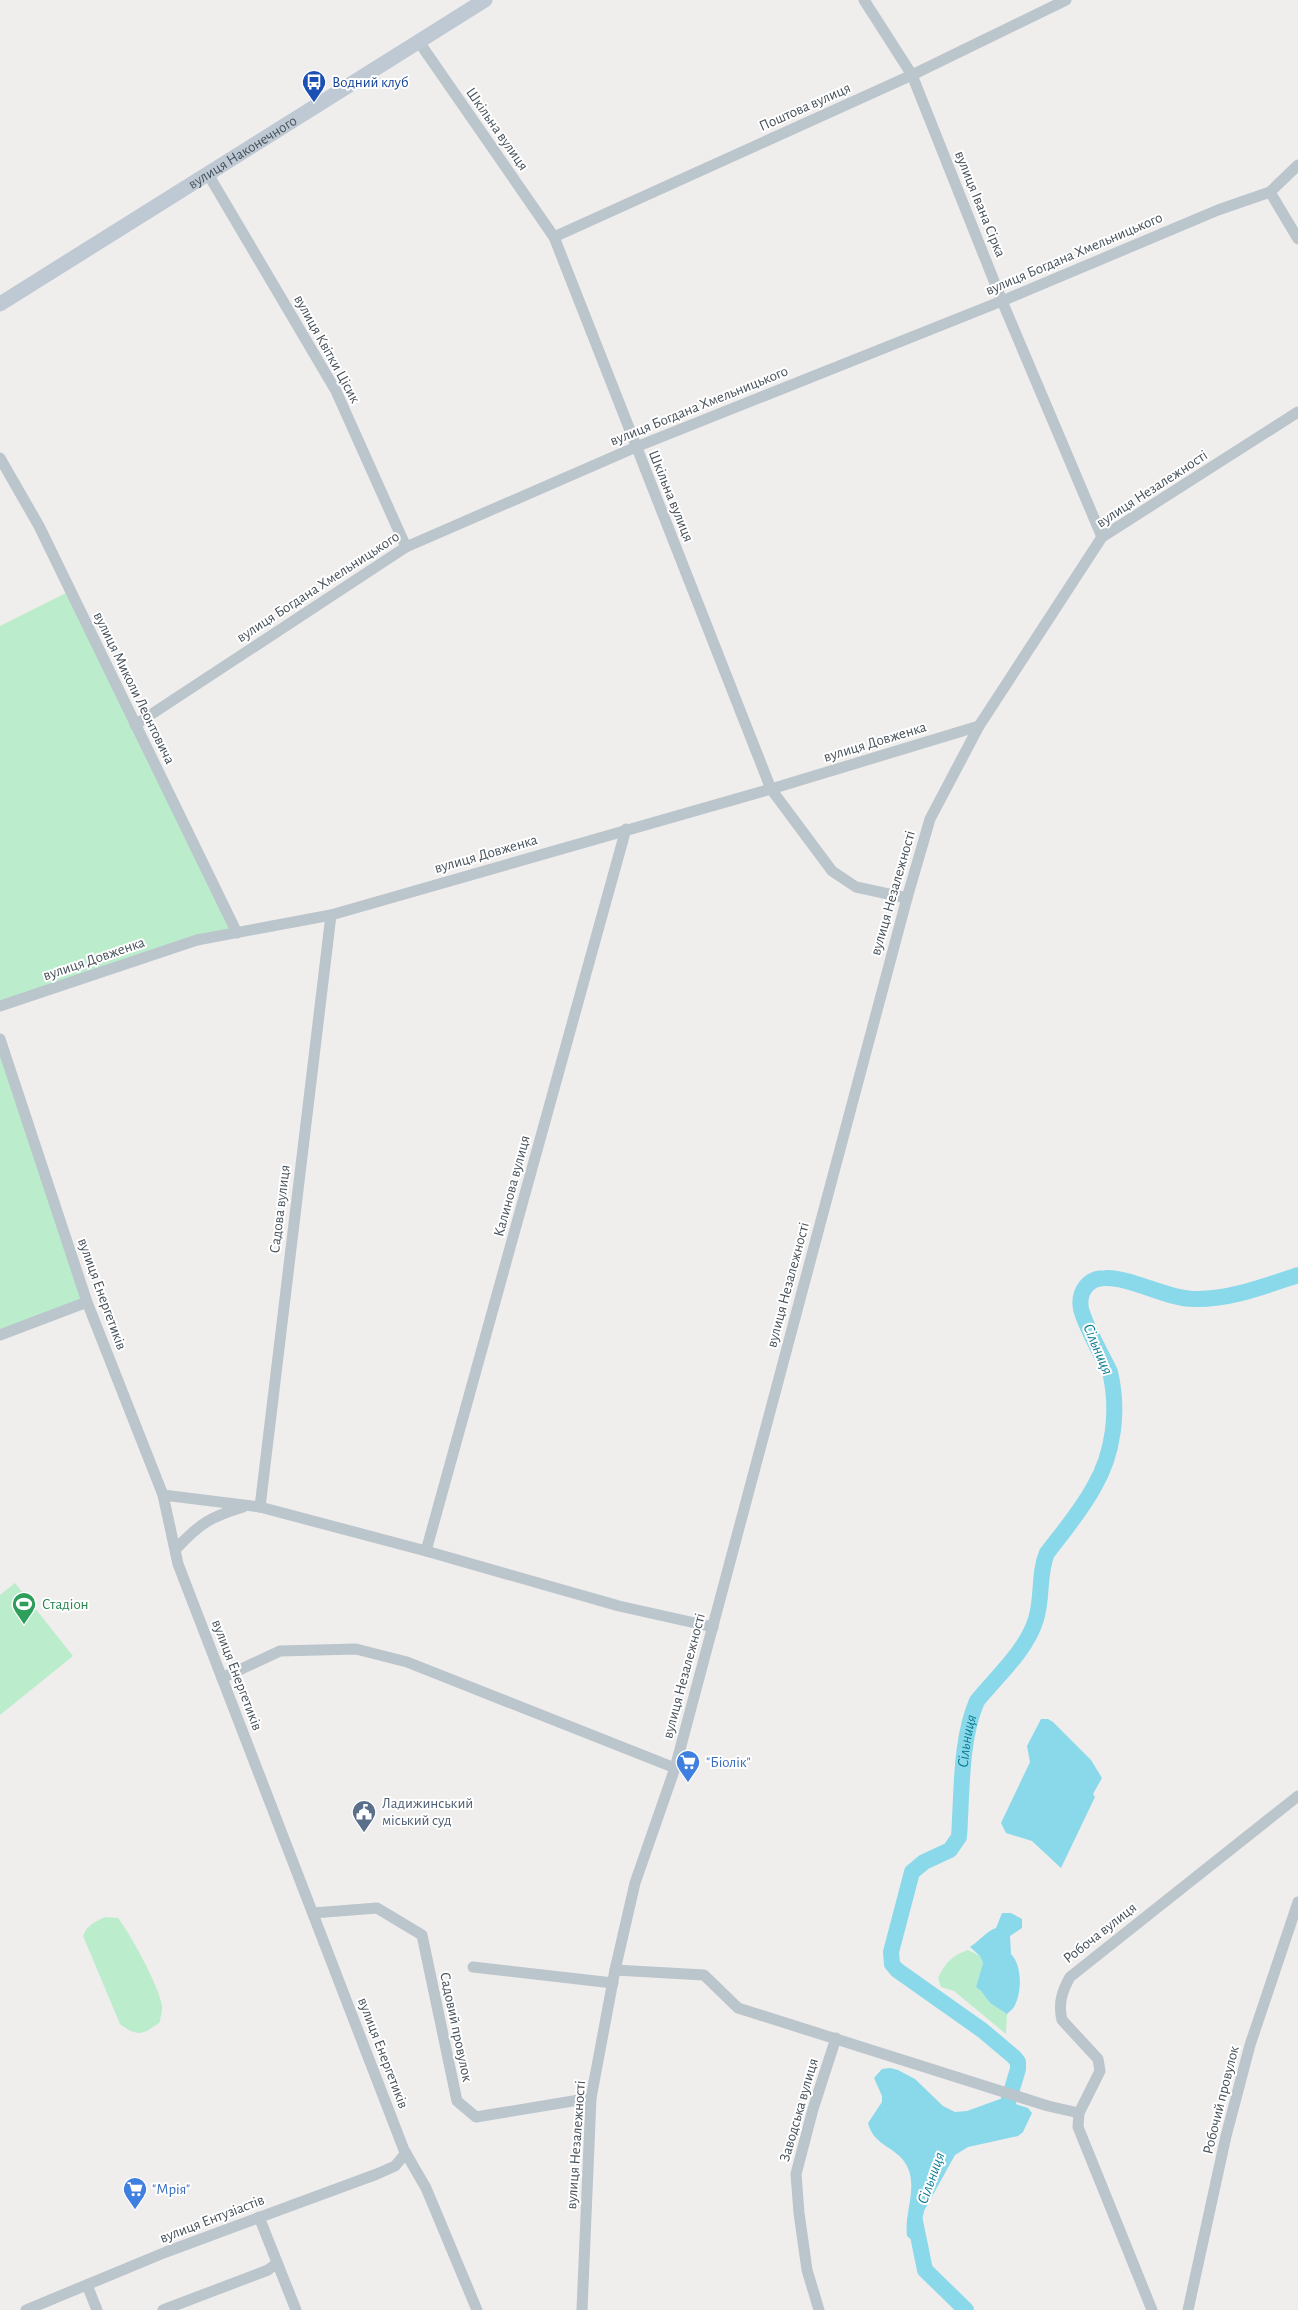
<svg xmlns="http://www.w3.org/2000/svg" width="1298" height="2310" font-family="'Alegreya Sans',sans-serif">
<style>
.green{fill:#bbedcd}
.water{fill:#89d9ea}
.lines{fill:none;stroke-linecap:round;stroke-linejoin:round}
.river{stroke:#89d9ea;stroke-width:16}
.street{stroke:#bbc5cc;stroke-width:11}
.secondary{stroke:#bec9d4;stroke-width:15}
.labels{text-anchor:middle;dominant-baseline:central;stroke-width:4;stroke-linejoin:round;paint-order:stroke}
.transit-label{font-size:15px;fill:#164399;stroke:#fff;text-anchor:start}
.street-label{font-size:15px;fill:#46515a;stroke:#fff}
.leisure-label{font-size:15px;fill:#27864d;stroke:#fff;text-anchor:start}
.shop-label{font-size:15px;fill:#366cbe;stroke:#fff;text-anchor:start}
.service-label{font-size:15px;fill:#4e5e75;stroke:#fff;text-anchor:start}
.water-label{font-size:16px;font-style:italic;fill:#0e7d95;stroke:#fff}
</style>
<rect width="100%" height="100%" fill="#f0eded"/>
<g class="green">
<polygon points="70,591 237,933 0,1006 0,626"/>
<polygon points="0,1039 87,1302 0,1335"/>
<polygon points="15,1583 73,1656 0,1715 0,1595"/>
<path d="M105,1917l13,1c12,15 42,70 44,88 1,5 -2,11 -2,16 -16,12 -22,16 -40,2l-37,-88c4,-11 12,-14 22,-19z"/>
<path d="M968,1950l12,6 3,7 -7,24 5,4 9,12 17,11 -1,20 -52,-43 -13,-4 -3,-9c7,-15 15,-23 30,-28z"/>
</g>
<g class="water">
<polygon points="1041,1719 1048,1719 1053,1722 1091,1760 1102,1778 1093,1794 1095,1797 1061,1868 1032,1841 1006,1833 1001,1823 1030,1762 1027,1746"/>
<path d="M1002,1913h9l11,6v9l-12,8 1,18c11,11 11,37 4,51 -1,3 -6,7 -8,9l-17,-11 -9,-12 -5,-4 7,-24 -3,-7 -10,-9c8,-5 18,-17 26,-19z"/>
<path d="M890,2068l8,2 17,9 28,27 12,6 12,-1 33,-12 28,9 4,5 -9,19 -5,4 -50,11 -13,8 -31,56 -3,14v17l-6,1 -8,-7c-3,-23 11,-48 0,-70 -9,-19 -33,-19 -39,-43l14,-21v-6l-8,-18 8,-9z"/>
</g>
<g class="lines">
<g class="river">
<path id="s1" d="M1006,2109l12,-40v-7l-4,-5 -32,-27 -85,-60 -5,-6 -1,-12 21,-80 12,-10 26,-12 9,-13c3,-42 1,-98 18,-136 20,-25 50,-51 59,-82 7,-22 2,-45 11,-66 16,-21 34,-42 47,-66 20,-34 25,-77 16,-115 -9,-19 -24,-44 -29,-63 -3,-16 6,-31 24,-31 26,-1 62,21 89,21 35,1 71,-13 104,-24"/>
<polyline points="915,2221 925,2270 966,2310"/>
</g>
<g class="street">
<polyline points="864,0 912,75 1002,301 1102,537"/>
<polyline points="419,42 554,237 771,789 832,871 856,887 907,898"/>
<polyline points="208,174 336,391 406,547"/>
<polyline points="1270,192 1298,239"/>
<polyline points="554,237 912,75 1066,0"/>
<polyline points="0,458 39,526 237,933"/>
<polyline points="135,725 406,547 636,447 1002,301 1218,210 1270,192 1298,165"/>
<polyline points="0,1006 197,940 331,915 771,789 979,726"/>
<polyline points="0,1039 87,1302 163,1495 178,1564 404,2150 426,2188 477,2310"/>
<polyline points="0,1335 87,1302"/>
<polyline points="163,1495 260,1507 426,1551 619,1606 713,1627"/>
<polyline points="260,1507 331,915"/>
<path d="M176,1549c23,-25 34,-32 67,-42"/>
<polyline points="426,1551 626,829"/>
<polyline points="222,1678 280,1651 356,1649 407,1662 675,1768"/>
<polyline points="313,1913 377,1908 422,1935 457,2101 476,2117 591,2098"/>
<polyline points="473,1967 613,1983"/>
<polyline points="615,1970 704,1975 738,2008 1048,2106 1079,2113"/>
<polyline points="259,2217 296,2310"/>
<polyline points="87,2285 97,2310"/>
<polyline points="26,2310 166,2252 377,2174 395,2166 406,2153"/>
<polyline points="163,2310 268,2270 277,2263"/>
<polyline points="582,2310 591,2098 615,1970 635,1883 675,1768 907,898 930,819 979,726 1102,537 1298,412"/>
<polyline points="819,2310 807,2270 799,2213 796,2174 813,2109 836,2038"/>
<path d="M1152,2310l-74,-183 1,-14 21,-42 -2,-12 -36,-39c-4,-16 0,-29 8,-43l228,-181"/>
<polyline points="1188,2310 1226,2136 1250,2045 1298,1902"/>
</g>
<path class="secondary" id="s2" d="M0,304l485,-304"/>
</g>
<defs>
<g id="bus-pin" transform="scale(1.25)"><path d="M0 17L-7.5 6A9.5 9.5 0 1 1 7.5 6Z" fill="#1a4fb4" stroke="#fff"/><path d="M-5-6H5V4H4V6H2V4H-2V6H-4V4H-5ZM-3.5-4V0h7V-4ZM-3.5 1.2v1.5H-2V1.2ZM2 1.2v1.5H3.5V1.2Z" fill="#fff"/></g>
<g id="stadium-pin" transform="scale(1.25)"><path d="M0 17L-7.5 6A9.5 9.5 0 1 1 7.5 6Z" fill="#2e9e5b" stroke="#fff"/><path d="M0-5a6.5 5 0 1 0 0 10a6.5 5 0 1 0 0-10ZM-3.5-1.8h7v3.6h-7Z" fill="#fff"/></g>
<g id="supermarket-pin" transform="scale(1.25)"><path d="M0 17L-7.5 6A9.5 9.5 0 1 1 7.5 6Z" fill="#3f7fe0" stroke="#fff"/><path d="M-6-5.5h2.5l.6 2H6L4.5 2H-2.5L-4.4-4H-6ZM-1.5 3.2a1.3 1.3 0 1 0 .1 0ZM3 3.2a1.3 1.3 0 1 0 .1 0Z" fill="#fff"/></g>
<g id="civic-pin" transform="scale(1.25)"><path d="M0 17L-7.5 6A9.5 9.5 0 1 1 7.5 6Z" fill="#5c6f8a" stroke="#fff"/><path d="M-.6-6.5H3V-4.5H.6V-3L4-1V1h2V6H-6V1h2V-1L-.6-3ZM-1.2 2.5V6h2.4V2.5Z" fill="#fff"/></g>
</defs>
<g fill-rule="evenodd">
<use href="#bus-pin" x="314" y="82"/>
<use href="#stadium-pin" x="24" y="1604"/>
<use href="#supermarket-pin" x="688" y="1762"/>
<use href="#civic-pin" x="364" y="1812"/>
<use href="#supermarket-pin" x="135" y="2189"/>
</g>
<g class="labels">
<g class="transit-label">
<text x="332" y="82">Водний клуб</text>
</g>
<g class="street-label">
<text transform="translate(805 107) rotate(-24)">Поштова вулиця</text>
<text transform="translate(497 129) rotate(55)">Шкільна вулиця</text>
<text stroke="none"><textPath href="#s2" startOffset="286">вулиця Наконечного</textPath></text>
<text transform="translate(980 204) rotate(68)">вулиця Івана Сірка</text>
<text transform="translate(1074 254) rotate(-23)">вулиця Богдана Хмельницького</text>
<text transform="translate(327 349) rotate(61)">вулиця Квітки Цісик</text>
<text transform="translate(699 406) rotate(-22)">вулиця Богдана Хмельницького</text>
<text transform="translate(1152 489) rotate(-33)">вулиця Незалежності</text>
<text transform="translate(671 496) rotate(68)">Шкільна вулиця</text>
<text transform="translate(318 587) rotate(-33)">вулиця Богдана Хмельницького</text>
<text transform="translate(134 688) rotate(64)">вулиця Миколи Леонтовича</text>
<text transform="translate(875 742) rotate(-17)">вулиця Довженка</text>
<text transform="translate(486 854) rotate(-16)">вулиця Довженка</text>
<text transform="translate(893 893) rotate(-74)">вулиця Незалежності</text>
<text transform="translate(94 959) rotate(-19)">вулиця Довженка</text>
<text transform="translate(512 1186) rotate(-75)">Калинова вулиця</text>
<text transform="translate(280 1209) rotate(-83)">Садова вулиця</text>
<text transform="translate(788 1285) rotate(-75)">вулиця Незалежності</text>
<text transform="translate(102 1294) rotate(70)">вулиця Енергетиків</text>
<text transform="translate(237 1675) rotate(69)">вулиця Енергетиків</text>
<text transform="translate(684 1676) rotate(-75)">вулиця Незалежності</text>
<text transform="translate(1100 1933) rotate(-38)">Робоча вулиця</text>
<text transform="translate(456 2027) rotate(78)">Садовий провулок</text>
<text transform="translate(383 2053) rotate(69)">вулиця Енергетиків</text>
<text transform="translate(1221 2100) rotate(-76)">Робочий провулок</text>
<text transform="translate(799 2110) rotate(-74)">Заводська вулиця</text>
<text transform="translate(576 2145) rotate(-86)">вулиця Незалежності</text>
<text transform="translate(212 2219) rotate(-21)">вулиця Ентузіастів</text>
</g>
<g class="leisure-label">
<text x="42" y="1604">Стадіон</text>
</g>
<g class="shop-label">
<text x="706" y="1762">"Біолік"</text>
<text x="152" y="2189">"Мрія"</text>
</g>
<g class="service-label">
<text x="382" y="1803">Ладижинський<tspan x="382" dy="17">міський суд</tspan></text>
</g>
<g class="water-label">
<text transform="translate(1098 1349) rotate(67)">Сільниця</text>
<text stroke="none"><textPath href="#s1" startOffset="460">Сільниця</textPath></text>
<text transform="translate(931 2178) rotate(-70)">Сільниця</text>
</g>
</g>
</svg>
